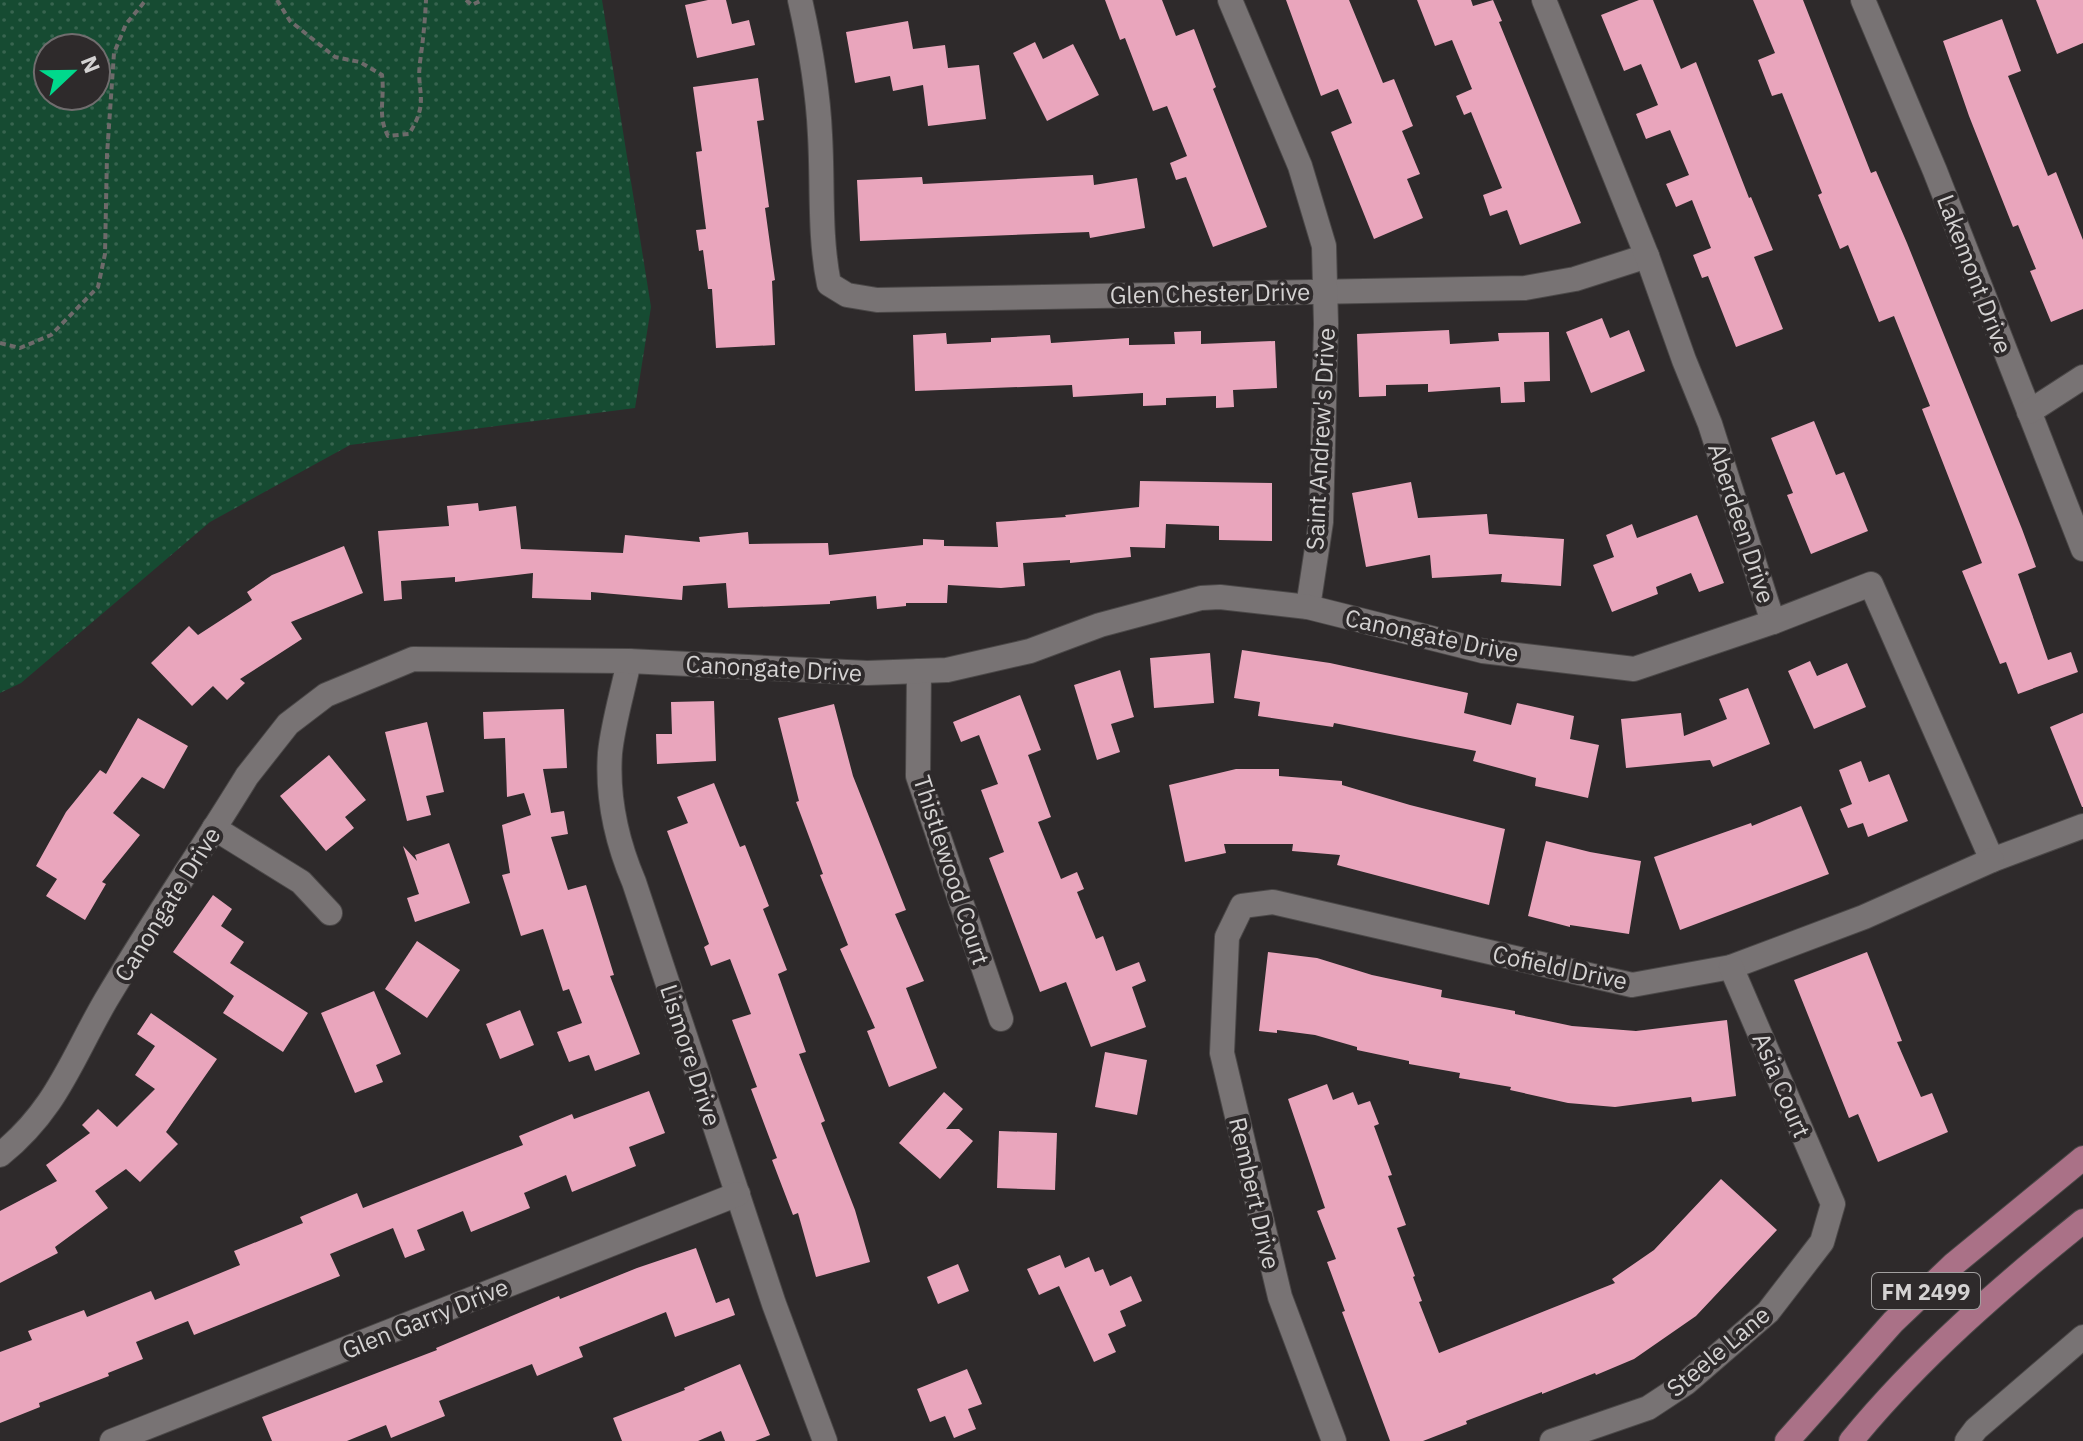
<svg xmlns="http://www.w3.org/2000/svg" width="2083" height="1441" font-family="'IBM Plex Sans',sans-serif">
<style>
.park{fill:url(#park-dots);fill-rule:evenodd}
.building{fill:#e9a5bc}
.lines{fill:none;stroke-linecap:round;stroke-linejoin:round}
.minor-casing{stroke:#4b4848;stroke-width:26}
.major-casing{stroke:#4b4848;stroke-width:26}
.path{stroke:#6d6a6a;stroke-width:4;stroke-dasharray:6 4;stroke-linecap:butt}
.minor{stroke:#787374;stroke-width:24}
.major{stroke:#aa7187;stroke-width:24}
.labels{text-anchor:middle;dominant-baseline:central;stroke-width:8;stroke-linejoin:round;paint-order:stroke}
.shield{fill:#2e2a2b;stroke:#a2a0a0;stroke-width:2}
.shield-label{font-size:22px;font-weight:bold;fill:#d4d2d2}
.street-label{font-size:24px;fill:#d4d2d2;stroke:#2e2a2b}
</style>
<defs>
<pattern id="park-dots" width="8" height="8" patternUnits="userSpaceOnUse" patternTransform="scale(2)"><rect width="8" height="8" fill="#164b32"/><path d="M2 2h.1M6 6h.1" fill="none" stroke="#37644f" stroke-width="1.8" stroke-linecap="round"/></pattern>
</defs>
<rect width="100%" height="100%" fill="#2e2a2b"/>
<path class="park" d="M0,0h602l49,307 -16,101 -285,37 -140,77 -189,161 -21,10zM48,48h48v48h-48z"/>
<g class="building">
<polygon points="708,0 726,0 732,24 749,20 755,45 697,58 685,5"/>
<polygon points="1105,0 1162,0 1176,36 1194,29 1216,87 1213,89 1267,227 1213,247 1186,177 1176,180 1170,163 1187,156 1167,106 1153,111 1125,38 1120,40"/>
<polygon points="1286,0 1349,0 1383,83 1394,79 1413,126 1402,131 1420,174 1407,179 1423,218 1374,239 1331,132 1352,123 1338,89 1321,96"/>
<polygon points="1417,0 1471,0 1473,6 1493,0 1502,21 1499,22 1581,223 1520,245 1507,210 1490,216 1483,195 1502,188 1471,112 1464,115 1456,96 1472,89 1452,40 1435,46"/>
<polygon points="1639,0 1653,0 1681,69 1696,62 1749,198 1751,197 1773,250 1754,257 1783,329 1736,347 1708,276 1702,278 1693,255 1711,248 1692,200 1676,207 1666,184 1689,175 1670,130 1646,139 1636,114 1658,105 1641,64 1624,71 1601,15"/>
<polygon points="1753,0 1803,0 1871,173 1876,171 1907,243 2022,529 2036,567 2018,574 2048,660 2071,652 2078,672 2018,694 2006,662 2000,664 1962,571 1982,563 1922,409 1930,406 1894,316 1879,322 1848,245 1840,249 1818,195 1822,193 1782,93 1772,96 1758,60 1775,53"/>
<polygon points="2036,0 2083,0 2083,43 2057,54"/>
<polygon points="2002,19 2021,71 2008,76 2048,176 2056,172 2083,240 2083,309 2051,322 2030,271 2036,269 2018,225 2013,227 1969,116 1943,41"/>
<polygon points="908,21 913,49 945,45 948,68 979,65 986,119 928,126 923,85 893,91 890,76 855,83 846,32"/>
<polygon points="1035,42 1043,59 1073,44 1099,95 1047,121 1013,53"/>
<polygon points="758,78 764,120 757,121 769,207 765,208 775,280 772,281 775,345 716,348 712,289 708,289 703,250 699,251 696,230 706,229 696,152 702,151 693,87"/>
<polygon points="1093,175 1094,185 1137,178 1145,228 1090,238 1089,232 860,241 857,180 922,177 923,184"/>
<polygon points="1602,318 1610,338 1629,330 1645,371 1591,393 1566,332"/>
<polygon points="1449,330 1450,344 1499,341 1498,333 1549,332 1550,381 1524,382 1525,402 1501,403 1500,387 1428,392 1428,384 1386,385 1386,396 1359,397 1357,334"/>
<polygon points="1201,331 1201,344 1275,341 1277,388 1233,390 1234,407 1216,408 1216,396 1166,398 1166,405 1143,406 1143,393 1073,397 1072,385 915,391 913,335 946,333 947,344 991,342 991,338 1050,335 1051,343 1129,338 1129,345 1175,344 1174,332"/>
<polygon points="1814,421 1836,475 1844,472 1868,531 1811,554 1787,495 1793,493 1771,438"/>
<polygon points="1140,481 1272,483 1272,541 1219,540 1219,526 1166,524 1165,548 1130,547 1131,557 1070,563 1070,560 1023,563 1025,586 1001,588 948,585 947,603 906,603 906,606 877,609 876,596 830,601 830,604 728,608 726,583 683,586 682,600 591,592 591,600 532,598 533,573 455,582 455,577 401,581 402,599 384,601 378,531 449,526 447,506 478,503 479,511 516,506 521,549 623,553 625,535 700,542 699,537 748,532 749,544 828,543 829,555 923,545 923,539 944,540 944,546 998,547 996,522 1066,517 1065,515 1139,507"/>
<polygon points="1411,482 1418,518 1487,514 1489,534 1564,539 1561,586 1501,582 1502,574 1432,578 1430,555 1366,567 1352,493"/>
<polygon points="1697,515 1724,583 1699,592 1691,573 1656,587 1658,594 1612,612 1593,565 1614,557 1606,535 1632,524 1637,538"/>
<polygon points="344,546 363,593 291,622 302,639 240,679 245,683 227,700 213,686 192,706 151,663 189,626 198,635 252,600 247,592 272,575"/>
<polygon points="1242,650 1330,663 1468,693 1464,713 1511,725 1517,703 1574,716 1570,739 1599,745 1588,798 1535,786 1536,778 1473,761 1476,751 1334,723 1333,727 1258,716 1260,702 1234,698"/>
<polygon points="1210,653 1214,703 1154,708 1150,658"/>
<polygon points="1810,661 1817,676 1847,663 1866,707 1814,729 1788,671"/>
<polygon points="1120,670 1134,717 1111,724 1120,752 1097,760 1074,685"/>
<polygon points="1748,688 1770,744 1713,767 1710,760 1626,768 1621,719 1681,713 1684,736 1727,719 1719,699"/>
<polygon points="1020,695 1041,750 1028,755 1051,817 1038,822 1061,879 1077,872 1084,889 1077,892 1096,939 1103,936 1116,971 1139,962 1146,981 1132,987 1146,1027 1091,1047 1066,982 1040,992 989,858 1004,852 981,790 998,784 979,735 961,742 953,722"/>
<polygon points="714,701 716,761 657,764 656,734 672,734 671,702"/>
<polygon points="834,704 853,776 906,910 895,914 924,981 906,988 937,1068 889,1087 867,1031 875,1028 840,949 848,945 820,875 823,874 796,802 799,801 778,718"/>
<polygon points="564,709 567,768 543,769 551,813 564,811 568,834 551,837 568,890 586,885 614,975 610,976 640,1054 595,1071 589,1055 569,1062 557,1032 582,1023 569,989 563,991 543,929 521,936 502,875 510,873 502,825 531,815 524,793 507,797 505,738 484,739 483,712"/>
<polygon points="2083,713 2083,807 2082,807 2050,727"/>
<polygon points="138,718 188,746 164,789 142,777 113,813 140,835 102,882 106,884 85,920 46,896 57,879 36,866 66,812 100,770 106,774"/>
<polygon points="427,722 444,792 426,796 431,815 407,821 385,732"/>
<polygon points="329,755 366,800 345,817 354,828 326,851 280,796"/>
<polygon points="1861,761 1869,782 1889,774 1908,821 1868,837 1863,823 1848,828 1840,809 1852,804 1839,770"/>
<polygon points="1236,769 1279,769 1279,776 1342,781 1342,785 1410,805 1505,829 1489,905 1337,865 1340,855 1292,851 1293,844 1224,844 1226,853 1185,862 1169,785"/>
<polygon points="714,783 740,847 745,845 769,906 763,909 787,970 778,974 806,1052 799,1054 825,1121 821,1123 855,1210 870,1262 816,1277 798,1213 793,1215 772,1160 777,1158 751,1089 757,1087 732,1020 751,1014 730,959 711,966 704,947 709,944 667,831 688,823 677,797"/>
<polygon points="1801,806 1829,874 1680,930 1654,857 1751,823 1752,826"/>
<polygon points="1546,841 1590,852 1641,861 1629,934 1570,925 1570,927 1528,916"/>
<polygon points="449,843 470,903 415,922 407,898 419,894 403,846 417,861 415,855"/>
<polygon points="213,895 232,909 221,926 244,942 230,963 308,1013 283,1052 223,1013 234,996 173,952"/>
<polygon points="417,941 460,970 427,1018 385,989"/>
<polygon points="1268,952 1317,958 1372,975 1442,990 1441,997 1515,1011 1515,1014 1572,1026 1636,1031 1727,1020 1736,1096 1692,1102 1691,1097 1615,1107 1568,1103 1510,1090 1511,1087 1459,1078 1460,1073 1409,1064 1409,1061 1357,1050 1357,1047 1315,1035 1277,1030 1277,1033 1259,1031"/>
<polygon points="1867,952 1902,1041 1897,1042 1921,1097 1932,1093 1948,1132 1878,1162 1858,1114 1849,1118 1794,980"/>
<polygon points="374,991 401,1054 376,1065 383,1082 355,1093 321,1013"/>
<polygon points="520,1010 534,1045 500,1059 486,1024"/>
<polygon points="151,1013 217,1059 166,1132 178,1144 140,1182 126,1169 95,1191 108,1208 55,1247 58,1253 0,1283 0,1211 57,1181 46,1165 90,1133 82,1125 98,1109 117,1127 155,1089 135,1075 155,1046 137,1034"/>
<polygon points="1105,1052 1147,1060 1137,1115 1095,1107"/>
<polygon points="1327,1084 1333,1100 1353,1092 1358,1105 1370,1101 1379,1124 1374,1126 1392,1175 1388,1176 1406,1225 1397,1228 1415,1276 1413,1277 1422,1301 1419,1302 1439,1353 1615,1283 1612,1279 1654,1250 1721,1179 1777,1230 1696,1316 1634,1359 1596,1375 1595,1373 1542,1394 1542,1392 1466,1421 1467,1424 1423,1441 1390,1441 1342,1312 1345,1311 1327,1262 1336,1259 1317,1211 1325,1208 1288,1099"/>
<polygon points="649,1091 665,1133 629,1147 636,1166 572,1192 566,1175 524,1193 530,1208 471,1232 463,1211 417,1230 425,1250 405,1258 393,1228 330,1254 340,1276 194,1335 188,1321 136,1342 143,1359 108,1373 109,1376 39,1403 40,1407 0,1423 0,1352 32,1340 28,1331 84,1310 87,1317 151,1291 155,1300 240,1265 234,1251 303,1223 300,1217 357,1193 363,1208 523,1145 519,1136 572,1114 574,1119"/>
<polygon points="944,1092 963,1109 946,1129 959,1129 973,1141 940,1179 899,1143"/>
<polygon points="999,1131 1057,1133 1055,1190 997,1188"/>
<polygon points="696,1248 716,1303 729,1298 735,1315 675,1337 666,1312 579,1347 583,1357 537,1376 532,1364 439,1401 445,1416 391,1438 386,1425 347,1441 272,1441 262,1417 437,1350 436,1348 559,1296 560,1299 637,1268"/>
<polygon points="1060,1255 1065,1268 1089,1257 1095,1272 1103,1269 1110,1286 1131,1276 1142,1301 1120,1311 1126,1326 1108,1334 1116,1352 1094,1362 1059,1286 1039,1295 1027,1269"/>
<polygon points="958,1264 969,1291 938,1304 927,1277"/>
<polygon points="740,1364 770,1435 755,1441 725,1441 721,1431 698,1441 622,1441 613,1418 685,1390 684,1388"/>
<polygon points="967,1369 982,1404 968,1409 976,1429 954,1438 945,1416 930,1422 917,1389"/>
</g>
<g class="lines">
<g class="minor-casing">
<g id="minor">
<path d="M800,0c10,44 18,90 20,135 3,50 -1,100 9,149l18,11 30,5 648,-12 50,-9 72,-23"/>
<polyline points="1230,0 1300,166 1324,246 1326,324 1321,522 1308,607"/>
<polyline points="1544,0 1647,256 1684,360 1710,424 1773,622"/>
<polyline points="1863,0 1935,171 2083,549"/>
<polyline points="2029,412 2083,377"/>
<path d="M629,661c-6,30 -16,62 -19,92 -3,44 7,89 24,129l140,422 51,137"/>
<polyline points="919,671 918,776 1001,1019"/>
<polyline points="214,828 301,882 330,913"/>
<path d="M0,1155c57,-46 71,-95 106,-155 45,-76 95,-149 141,-224l41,-52 38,-29 87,-36 216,2 238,12 80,-3 83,-19 70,-26 101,-27 19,-1 88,10 175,44 151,18 139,-47 98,-38 121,276 91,-34"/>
<polyline points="112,1441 738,1194"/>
<polyline points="1334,1441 1280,1297 1222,1053 1227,937 1242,906 1273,902 1632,985 1731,967 1864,917 1992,860"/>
<polyline points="1552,1441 1648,1408 1686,1383 1768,1312 1822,1242 1833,1204 1731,967"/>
<polyline points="1967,1441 1976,1429 2083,1337"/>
</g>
</g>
<g class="major-casing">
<g id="major">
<polyline points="1787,1441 1893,1322 1954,1264 2083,1158"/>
<path d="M1851,1441c67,-82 150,-154 232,-220"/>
</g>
</g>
<g class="path">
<path d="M277,0l13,21 45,36 25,5 22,13c3,24 -5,40 6,61l21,-2c21,-33 7,-41 11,-72 3,-21 5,-41 6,-62"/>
<polyline points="466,0 472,5 482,0"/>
<polyline points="0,343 20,348 51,335 98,287 105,254 107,155 114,53 126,24 146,0"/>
</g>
<use href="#minor" class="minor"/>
<use href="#major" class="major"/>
</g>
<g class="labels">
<rect class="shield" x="1872" y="1273" width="108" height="36" rx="6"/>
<g class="shield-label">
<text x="1926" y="1291">FM 2499</text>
</g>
<g class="street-label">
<text transform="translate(1975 274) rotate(69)">Lakemont Drive</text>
<text transform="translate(1210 293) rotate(-1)">Glen Chester Drive</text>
<text transform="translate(1320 439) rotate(-87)">Saint Andrew's Drive</text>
<text transform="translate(1742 523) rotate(72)">Aberdeen Drive</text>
<text transform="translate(1432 635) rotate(12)">Canongate Drive</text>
<text transform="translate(774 668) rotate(3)">Canongate Drive</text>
<text transform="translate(952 870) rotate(72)">Thistlewood Court</text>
<text transform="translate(167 904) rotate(-58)">Canongate Drive</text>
<text transform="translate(1560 967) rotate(12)">Cofield Drive</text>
<text transform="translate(691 1055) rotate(72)">Lismore Drive</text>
<text transform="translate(1782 1085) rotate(67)">Asia Court</text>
<text transform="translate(1255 1193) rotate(77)">Rembert Drive</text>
<text transform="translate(425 1318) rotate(-22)">Glen Garry Drive</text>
<text transform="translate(1718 1351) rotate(-40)">Steele Lane</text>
</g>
</g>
<g transform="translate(72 72) rotate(68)"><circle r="38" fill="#2e2a2b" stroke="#706d6e" stroke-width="2"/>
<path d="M0-6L14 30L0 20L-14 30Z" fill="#00d98c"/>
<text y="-12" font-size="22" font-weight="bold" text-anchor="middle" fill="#d4d2d2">N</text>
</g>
</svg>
